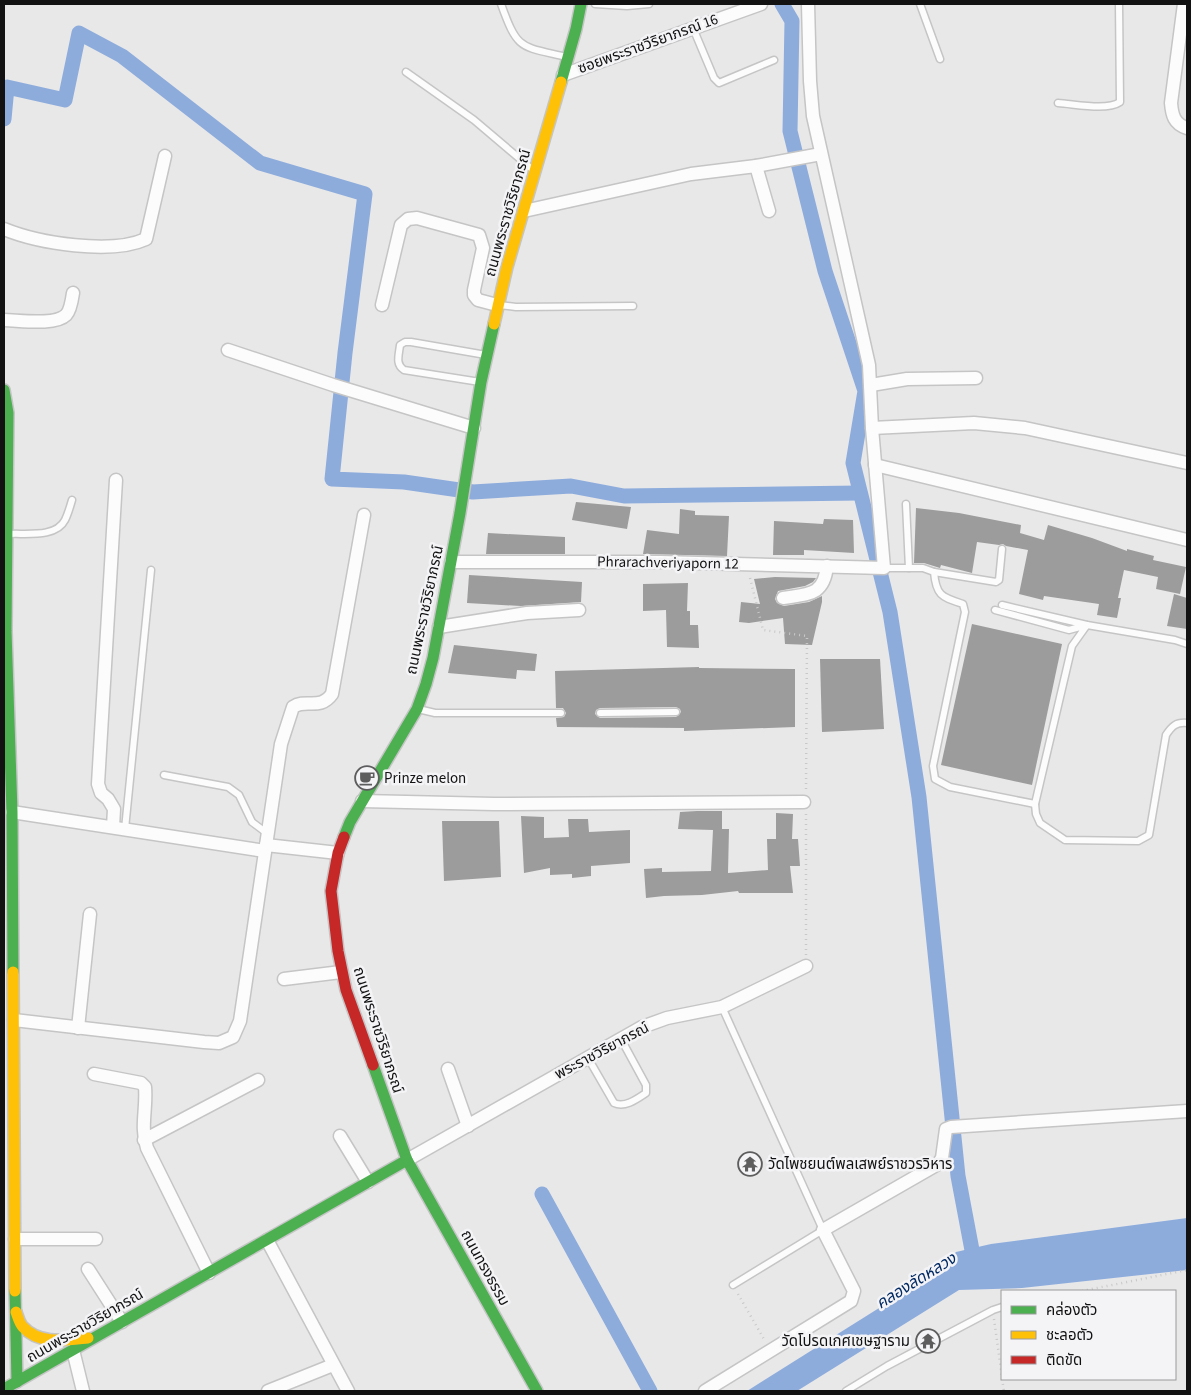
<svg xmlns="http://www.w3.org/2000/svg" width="1191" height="1395" font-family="'Source Sans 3','Noto Sans Thai',sans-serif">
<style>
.water{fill:#8dacdc}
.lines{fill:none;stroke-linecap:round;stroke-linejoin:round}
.canal{stroke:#8dacdc;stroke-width:15}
.building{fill:#9c9c9c;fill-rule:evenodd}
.lane-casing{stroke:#c5c5c6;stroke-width:9}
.street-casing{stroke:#c5c5c6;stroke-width:15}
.fast-casing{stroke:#c5c5c6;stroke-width:14}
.slow-casing{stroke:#c5c5c6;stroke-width:14}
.jam-casing{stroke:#c5c5c6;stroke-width:14}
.path{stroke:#c8c8c9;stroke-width:2.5;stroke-dasharray:1 4;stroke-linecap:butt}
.lane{stroke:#fcfcfc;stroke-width:6}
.street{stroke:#fcfcfc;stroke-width:12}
.fast{stroke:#4caf50;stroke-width:11}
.slow{stroke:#ffc107;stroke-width:11}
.jam{stroke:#c62828;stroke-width:11}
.labels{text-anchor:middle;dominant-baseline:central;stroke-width:5;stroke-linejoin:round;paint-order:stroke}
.street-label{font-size:15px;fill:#121213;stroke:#f4f4f7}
.poi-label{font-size:15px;fill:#121213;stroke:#f4f4f7;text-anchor:start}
.water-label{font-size:16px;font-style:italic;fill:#002963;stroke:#f4f4f7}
</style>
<rect width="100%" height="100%" fill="#e8e8e9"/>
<polygon class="water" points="1187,1218 1187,1270 1022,1288 959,1290 797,1391 747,1391 938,1271 956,1252 991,1244"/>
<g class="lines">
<g class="canal">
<polyline points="782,4 792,21 790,131 825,271 865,391 853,463 890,612 919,797 958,1176 975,1266"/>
<polyline points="4,119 7,87 65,100 79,33 122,56 260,163 365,194 345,353 332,479 404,482 473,492 571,486 624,496 860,493"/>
<polyline points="542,1194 650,1391"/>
</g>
</g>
<g class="building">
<polygon points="576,502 631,507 627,529 572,520"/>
<polygon points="916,508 959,513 1021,525 1020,533 1044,540 1048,525 1092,538 1127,551 1127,549 1154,556 1153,560 1186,567 1180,594 1156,589 1158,577 1124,570 1118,598 1121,598 1117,618 1097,615 1099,604 1044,596 1043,600 1019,594 1028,550 1006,546 1003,544 999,545 977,542 972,573 941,565 940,568 924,563 914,563"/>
<polygon points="680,509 695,511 695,515 729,516 727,556 643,554 647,530 679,534"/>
<polygon points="824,519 853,520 854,553 804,550 804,555 773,555 774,521 823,524"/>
<polygon points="488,533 565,537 565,554 486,554"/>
<polygon points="469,575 582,582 581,602 521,606 467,603"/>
<polygon points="775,577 816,578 813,582 805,586 778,591 775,599 777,603 784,606 809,602 822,596 822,602 812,645 785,644 783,618 749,623 739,622 741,602 760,604 754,579"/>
<polygon points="688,583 687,611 690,611 690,625 698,625 699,648 667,647 666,610 643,611 643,584"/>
<polygon points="1174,594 1187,598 1187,629 1167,626"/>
<polygon points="972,624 1062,644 1032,785 941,765"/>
<polygon points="454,645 537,654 535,671 517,670 516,679 448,673"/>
<polygon points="820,659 880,659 884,729 822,732"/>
<path d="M699,667v1l96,1v58l-111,4v-3l-127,-1 -1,-9 8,-1 2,-4 -3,-5h-7l-1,-37zM676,707l4,2 1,3 -5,5 -76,1 -5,-4 1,-4 4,-2z"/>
<polygon points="697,811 722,811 722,829 729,829 728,873 768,870 767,839 776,839 776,813 793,814 792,839 798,839 800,866 790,866 793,893 739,893 738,891 702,895 664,896 646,898 644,869 662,868 662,872 711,871 713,830 678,829 680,812"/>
<polygon points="521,816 544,817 544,838 569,837 568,819 588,819 589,832 630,830 630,863 591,866 591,876 572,878 572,874 550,875 550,868 524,873"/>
<polygon points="442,821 499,821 501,877 444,881"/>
</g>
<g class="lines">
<g class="lane-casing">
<g id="lane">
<path d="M501,4c17,47 19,42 66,53"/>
<polyline points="595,4 627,6 649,4"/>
<polyline points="920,4 940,59"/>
<polyline points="693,28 714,78 719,83 774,60"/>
<polyline points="406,72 474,120 533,170"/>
<path d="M1058,103c17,1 49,8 62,-1l-1,-98"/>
<polyline points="499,305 516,307 633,306"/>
<path d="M480,382l-76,-12c-9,-6 -5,-15 -4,-25l5,-3h6l75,13"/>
<polyline points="906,504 909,568"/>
<path d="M9,534c17,-1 47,4 56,-14 3,-6 5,-13 7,-20"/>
<path d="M884,568h39l11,4c2,24 8,25 29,32l2,8 -32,154 2,13 15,8 85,17"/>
<polyline points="934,572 996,582 999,580 1002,549"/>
<polyline points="1002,605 1087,625 1175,640 1187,644"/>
<path d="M995,610l74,20 18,-5 -15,21 -37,158 1,10 4,9 25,17 73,1 11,-6 17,-100c6,-9 10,-13 21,-12"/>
<polyline points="418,709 435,713 561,713"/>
<polyline points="600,713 676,712"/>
<polyline points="164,775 228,787 239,795 252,822 268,834"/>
<polyline points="125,829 151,570"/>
<polyline points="722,1007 823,1230 733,1285"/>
<path d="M588,1058l26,45c11,5 23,-4 32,-10v-8l-25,-46"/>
<polyline points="846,1391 887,1366 993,1310 1002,1307"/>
</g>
</g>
<g class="street-casing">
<g id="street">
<path d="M1184,4l-13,99c1,12 3,21 16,25"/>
<polyline points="563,75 761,4"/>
<polyline points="756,166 769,211"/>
<polyline points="524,211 691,174 756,166 821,154"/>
<path d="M4,229c34,14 107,26 142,10l19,-83"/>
<polyline points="382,305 401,225 408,219 417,218 479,235 483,248 474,290 474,295 478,300 497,305"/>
<path d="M4,320c14,0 51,6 62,-5 4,-4 6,-15 7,-22"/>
<polyline points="228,350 333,385 474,428"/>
<polyline points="871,385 907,379 976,378"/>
<polyline points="872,428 974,423 1025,428 1187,463"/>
<polyline points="875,465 1187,540"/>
<polyline points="451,562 660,562 884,568 872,428 869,365 813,116 810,81 808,4"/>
<path d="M783,598c25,-4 41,-2 44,-32"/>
<polyline points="439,627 527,613 579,610"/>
<polyline points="362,801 494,804 804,802"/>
<polyline points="12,812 265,851"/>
<polyline points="113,827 114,809 108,799 101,793 98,784 116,480"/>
<polyline points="266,845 338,853"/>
<polyline points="284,979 341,972"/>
<path d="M14,1020l190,22 15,1 14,-6 7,-16 41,-277 12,-37c13,-9 27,4 39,-13l32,-179"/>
<polyline points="78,1028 90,914"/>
<polyline points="448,1069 468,1126"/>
<path d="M94,1074l47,9 4,4c2,21 -5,40 2,61l62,125"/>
<polyline points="340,1136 368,1182"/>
<polyline points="144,1140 258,1080"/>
<polyline points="407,1160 642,1027 667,1018 722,1007 806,966"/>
<polyline points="15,1239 96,1239"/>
<polyline points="267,1240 348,1391"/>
<polyline points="88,1269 122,1322"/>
<polyline points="73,1350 83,1391"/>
<polyline points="268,1391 333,1365"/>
<polyline points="705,1391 851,1301 854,1291 823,1230 938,1164 942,1158 946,1129 951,1127 1187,1111"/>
</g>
</g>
<g class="fast-casing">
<g id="fast">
<polyline points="561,82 576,29 581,4"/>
<polyline points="4,390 8,413 6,631 12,812 13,972"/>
<polyline points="344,837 350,822 417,709 426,684 433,658 460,513 481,382 494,324"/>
<polyline points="373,1065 407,1160 537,1391"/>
<polyline points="15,1291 17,1382"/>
<polyline points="4,1389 407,1160"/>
</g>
</g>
<g class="slow-casing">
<g id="slow">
<polyline points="494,324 507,267 561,82"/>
<polyline points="13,972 15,1291"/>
<path d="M16,1312c2,5 3,11 7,15 16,18 44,13 65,11"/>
</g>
</g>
<g class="jam-casing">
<polyline id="jam" points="344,837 338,853 331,891 338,951 346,990 373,1065"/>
</g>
<g class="path">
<polyline points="750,578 763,630 807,636 806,790"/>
<polyline points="806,955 806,813"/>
<polyline points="1082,1291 1187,1270"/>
<polyline points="738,1294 765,1341"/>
<polyline points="994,1319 1002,1377"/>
<polyline points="1002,1379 1004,1391"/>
</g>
<use href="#lane" class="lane"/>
<use href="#street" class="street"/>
<use href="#fast" class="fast"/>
<use href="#slow" class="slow"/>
<use href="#jam" class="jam"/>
</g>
<defs>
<g id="cafe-ring" transform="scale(1.25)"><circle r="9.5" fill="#f4f4f7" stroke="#5d5d5e" stroke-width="1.5"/><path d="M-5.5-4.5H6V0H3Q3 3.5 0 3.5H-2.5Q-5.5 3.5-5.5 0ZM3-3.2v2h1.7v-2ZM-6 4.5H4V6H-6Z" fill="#5d5d5e"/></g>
<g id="temple-ring" transform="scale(1.25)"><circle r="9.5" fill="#f4f4f7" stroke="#5d5d5e" stroke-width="1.5"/><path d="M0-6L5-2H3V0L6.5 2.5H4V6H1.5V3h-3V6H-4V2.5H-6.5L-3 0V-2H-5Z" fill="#5d5d5e"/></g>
</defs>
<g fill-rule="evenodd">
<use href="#cafe-ring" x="367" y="778"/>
<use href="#temple-ring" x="750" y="1164"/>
<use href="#temple-ring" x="928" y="1341"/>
</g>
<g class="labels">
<g class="street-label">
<text transform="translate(648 44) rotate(-20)">ซอยพระราชวีริยาภรณ์ 16</text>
<text transform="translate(508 213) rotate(-74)">ถนนพระราชวิริยาภรณ์</text>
<text transform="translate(668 563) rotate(1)">Phrarachveriyaporn 12</text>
<text transform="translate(425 610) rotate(-78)">ถนนพระราชวิริยาภรณ์</text>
<text transform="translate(378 1030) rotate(72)">ถนนพระราชวิริยาภรณ์</text>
<text transform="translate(602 1051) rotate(-28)">พระราชวิริยาภรณ์</text>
<text transform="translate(485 1268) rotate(61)">ถนนทรงธรรม</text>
<text transform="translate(85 1326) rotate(-30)">ถนนพระราชวิริยาภรณ์</text>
</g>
<g class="poi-label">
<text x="384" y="778">Prinze melon</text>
<text x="768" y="1164">วัดไพชยนต์พลเสพย์ราชวรวิหาร</text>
<text x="910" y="1341" text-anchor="end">วัดโปรดเกศเชษฐาราม</text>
</g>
<g class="water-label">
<text transform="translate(916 1281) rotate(-32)">คลองลัดหลวง</text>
</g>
</g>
<rect width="1191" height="1395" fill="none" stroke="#121213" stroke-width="10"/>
<rect x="1001" y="1290" width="175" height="90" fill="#f4f4f7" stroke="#9a9a9c"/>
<rect x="1011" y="1306" width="25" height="8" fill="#4caf50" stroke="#9a9a9c"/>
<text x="1046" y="1315" font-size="15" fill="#121213">คล่องตัว</text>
<rect x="1011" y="1331" width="25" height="8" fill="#ffc107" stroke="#9a9a9c"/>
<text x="1046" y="1340" font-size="15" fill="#121213">ชะลอตัว</text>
<rect x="1011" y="1356" width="25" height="8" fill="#c62828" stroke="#9a9a9c"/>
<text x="1046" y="1365" font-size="15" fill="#121213">ติดขัด</text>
</svg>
